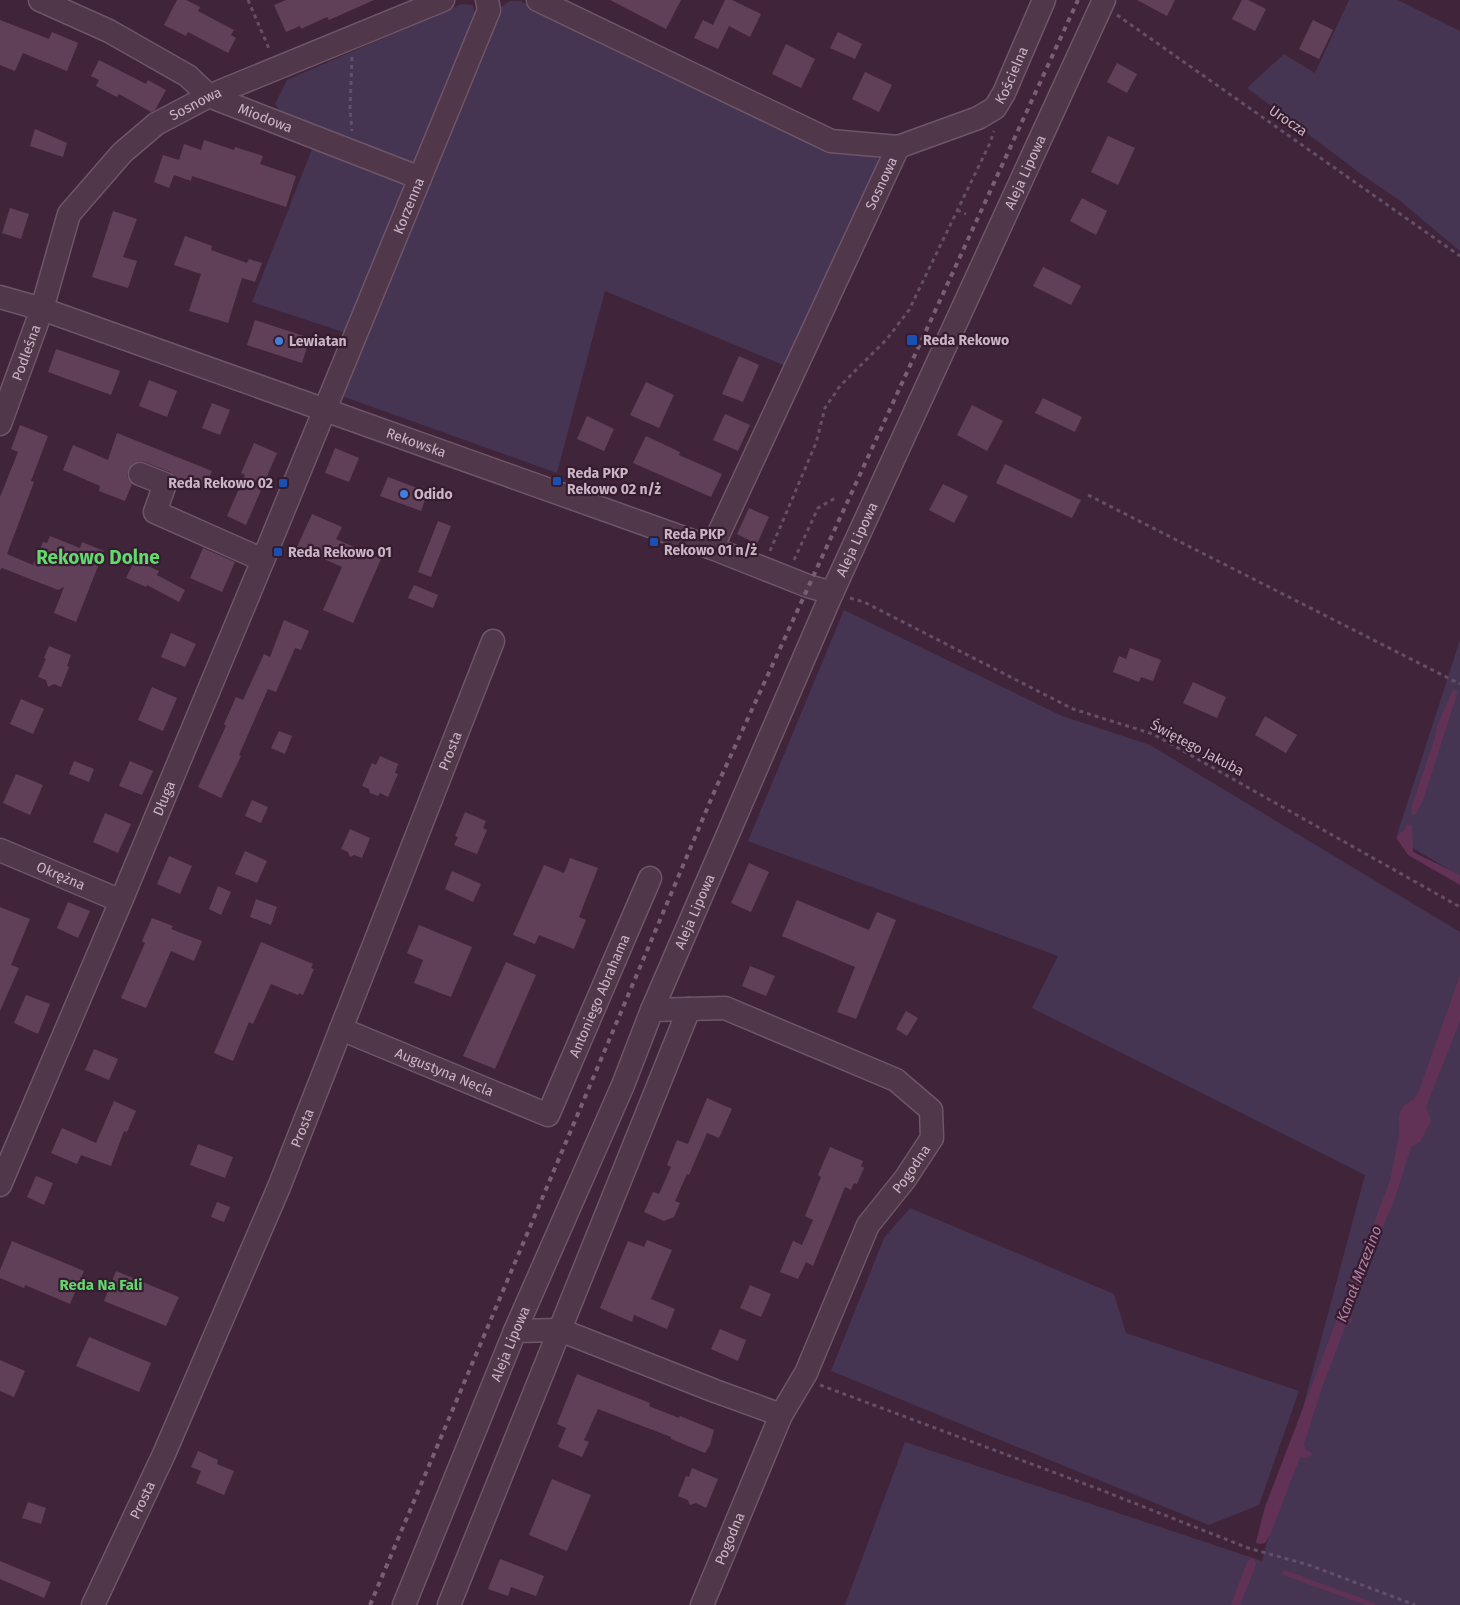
<svg xmlns="http://www.w3.org/2000/svg" width="1460" height="1605" font-family="'Fira Sans',sans-serif">
<style>
.green{fill:#453553}
.water{fill:#623256}
.lines{fill:none;stroke-linecap:round;stroke-linejoin:round}
.stream{stroke:#623256;stroke-width:5}
.building{fill:#604058}
.minor-casing{stroke:#6e5668;stroke-width:25}
.path{stroke:#635068;stroke-width:3;stroke-dasharray:4 4;stroke-linecap:butt}
.minor{stroke:#50384a;stroke-width:22}
.rail{stroke:#7a5e73;stroke-width:4;stroke-dasharray:5 5;stroke-linecap:butt}
.transit-dot{fill:#1a4fb4;stroke:#351d2f;stroke-width:2}
.shop-dot{fill:#3f7fe0;stroke:#351d2f;stroke-width:2}
.labels{text-anchor:middle;dominant-baseline:central;stroke-width:4.5;stroke-linejoin:round;paint-order:stroke}
.street-label{font-size:14px;fill:#cbb5c5;stroke:#351d2f}
.poi-label{font-size:14px;font-weight:bold;fill:#cbb5c5;stroke:#351d2f;text-anchor:start}
.water-label{font-size:15px;font-style:italic;fill:#b37ca6;stroke:#351d2f}
.neighbourhood-label{font-size:15px;font-weight:bold;fill:#61d96d;stroke:#351d2f}
.district-label{font-size:19px;font-weight:bold;fill:#61d96d;stroke:#351d2f}
</style>
<rect width="100%" height="100%" fill="#40243a"/>
<g class="green">
<polygon points="1349,0 1398,0 1460,31 1460,251 1399,200 1361,174 1247,88 1284,54 1315,73"/>
<polygon points="510,1 520,1 831,146 865,149 879,160 882,173 788,367 605,291 557,473 339,395 501,7"/>
<polygon points="462,4 473,5 475,16 346,333 252,302 318,134 290,125 275,104 287,80"/>
<polygon points="844,610 1062,716 1150,745 1460,932 1460,1605 845,1605 905,1442 1262,1561 1365,1175 1032,1008 1058,956 748,841"/>
<polygon points="1460,640 1460,876 1396,838"/>
<polygon points="910,1208 1114,1294 1126,1333 1299,1391 1259,1505 1209,1525 831,1371 884,1238"/>
</g>
<g class="water">
<polygon points="1453,690 1458,691 1423,800 1415,815 1411,813 1412,806 1435,738 1437,726"/>
<polygon points="1407,824 1412,825 1413,852 1460,875 1460,885 1408,855 1397,839 1400,833 1404,831"/>
<polygon points="1460,975 1460,1021 1426,1107 1431,1121 1420,1142 1411,1147 1394,1201 1378,1238 1351,1314 1352,1322 1346,1325 1321,1390 1304,1444 1305,1449 1313,1454 1305,1458 1300,1457 1271,1533 1265,1543 1260,1544 1256,1543 1257,1538 1265,1507 1390,1181 1399,1136 1399,1115 1403,1106 1414,1099 1420,1088"/>
<polygon points="1251,1558 1255,1560 1256,1565 1240,1605 1231,1605 1247,1562"/>
</g>
<g class="lines">
<polyline class="stream" points="1285,1573 1373,1605"/>
</g>
<g class="building">
<polygon points="177,0 186,0 200,7 198,11 234,30 231,35 236,38 228,53 188,32 186,36 164,25"/>
<polygon points="286,0 374,0 329,20 327,17 301,29 300,26 286,32 274,5"/>
<polygon points="610,0 681,0 666,29"/>
<polygon points="725,0 732,0 761,14 750,37 729,26 718,49 694,38 703,20 713,25"/>
<polygon points="1137,0 1175,0 1167,16"/>
<polygon points="1242,0 1248,0 1266,9 1255,31 1232,19"/>
<polygon points="0,20 49,39 52,32 78,43 67,71 23,53 15,71 0,65"/>
<polygon points="1313,20 1333,30 1319,59 1299,49"/>
<polygon points="838,32 862,44 855,59 830,48"/>
<polygon points="786,44 815,59 801,88 772,74"/>
<polygon points="99,60 146,84 148,80 166,90 155,110 151,112 119,94 117,97 96,86 99,80 91,76"/>
<polygon points="1117,63 1137,74 1127,93 1107,82"/>
<polygon points="865,72 892,85 879,112 852,99"/>
<polygon points="35,129 67,143 63,157 30,146"/>
<polygon points="1108,136 1135,148 1118,185 1091,172"/>
<polygon points="204,140 234,150 235,147 263,156 260,164 296,176 286,207 192,176 191,181 174,175 169,188 154,182 163,155 179,160 184,144 201,150"/>
<polygon points="1082,198 1107,211 1096,235 1070,221"/>
<polygon points="10,208 29,214 21,239 2,233"/>
<polygon points="113,211 137,219 123,257 137,261 128,288 92,277"/>
<polygon points="185,236 212,246 211,250 247,263 249,259 262,263 255,282 242,278 228,323 189,311 201,274 174,265"/>
<polygon points="1043,267 1081,286 1071,305 1033,286"/>
<polygon points="255,320 310,338 302,363 247,345"/>
<polygon points="56,349 120,371 111,395 48,372"/>
<polygon points="739,356 759,365 743,402 722,394"/>
<polygon points="149,380 177,391 167,417 139,406"/>
<polygon points="646,382 674,395 659,428 630,415"/>
<polygon points="1043,398 1082,417 1075,432 1035,413"/>
<polygon points="212,403 230,410 220,435 202,428"/>
<polygon points="972,405 1003,421 987,451 957,435"/>
<polygon points="725,414 750,425 738,451 713,440"/>
<polygon points="587,416 614,429 604,451 577,439"/>
<polygon points="20,425 48,436 31,481 34,482 7,554 33,565 43,542 47,543 50,536 80,548 82,542 104,551 76,622 54,613 64,587 58,590 2,568 0,570 0,497 18,452 11,449"/>
<polygon points="117,433 212,471 204,490 177,479 170,472 145,462 139,461 132,464 128,470 127,476 132,484 125,501 99,491 100,486 63,470 73,445 108,460"/>
<polygon points="646,436 680,452 679,455 722,474 711,497 633,463"/>
<polygon points="254,443 277,453 246,525 227,516 245,475 241,473"/>
<polygon points="335,448 359,458 349,482 325,473"/>
<polygon points="1005,464 1081,500 1072,518 996,483"/>
<polygon points="388,477 428,492 421,511 380,496"/>
<polygon points="943,484 968,496 954,523 929,510"/>
<polygon points="749,508 769,517 757,544 737,534"/>
<polygon points="312,514 342,527 336,539 381,559 353,623 323,610 342,567 297,547"/>
<polygon points="438,521 451,526 431,577 418,572"/>
<polygon points="203,548 235,562 222,592 190,578"/>
<polygon points="135,560 159,571 157,575 185,590 179,602 147,585 146,587 126,578"/>
<polygon points="414,585 438,595 433,608 408,598"/>
<polygon points="284,620 309,631 301,650 295,648 276,692 268,689 239,755 241,756 221,798 198,787 226,726 224,724 236,697 243,700 264,654 270,657"/>
<polygon points="171,633 196,644 185,667 161,657"/>
<polygon points="49,646 71,655 67,666 69,667 61,687 54,684 48,687 46,680 38,677 46,659 44,658"/>
<polygon points="1130,648 1161,660 1153,681 1141,677 1139,682 1113,672 1119,656 1126,659"/>
<polygon points="1193,682 1226,697 1217,718 1183,703"/>
<polygon points="152,687 177,698 163,731 138,720"/>
<polygon points="21,699 44,709 33,734 10,724"/>
<polygon points="1265,716 1297,735 1286,753 1255,735"/>
<polygon points="279,731 292,736 285,754 271,748"/>
<polygon points="380,756 398,764 395,773 398,774 388,797 380,793 378,796 370,793 369,789 362,786 372,763 376,765"/>
<polygon points="74,761 94,769 89,782 69,774"/>
<polygon points="130,761 153,771 142,795 119,786"/>
<polygon points="16,774 43,785 30,815 3,803"/>
<polygon points="252,800 268,807 261,823 245,816"/>
<polygon points="465,812 486,821 483,828 487,830 477,854 454,845 458,837 455,836"/>
<polygon points="105,813 131,824 118,853 93,842"/>
<polygon points="350,829 370,838 362,858 354,855 350,857 348,852 341,849"/>
<polygon points="245,851 267,861 257,883 235,874"/>
<polygon points="169,856 192,866 180,894 157,884"/>
<polygon points="570,858 598,868 579,917 586,920 574,949 539,935 535,944 513,935 544,865 564,873"/>
<polygon points="749,863 769,872 751,912 731,903"/>
<polygon points="452,871 481,884 473,902 445,889"/>
<polygon points="218,886 231,892 221,915 209,909"/>
<polygon points="256,899 277,907 271,925 250,917"/>
<polygon points="797,900 869,930 877,912 896,920 856,1019 837,1012 855,967 782,936"/>
<polygon points="68,902 90,911 78,938 57,928"/>
<polygon points="0,907 30,919 11,965 19,968 0,1011"/>
<polygon points="152,918 173,926 171,929 202,941 194,961 171,951 146,1008 121,998 145,943 142,941"/>
<polygon points="419,925 472,947 451,997 414,983 423,960 407,953"/>
<polygon points="261,942 313,964 311,968 314,969 303,995 299,993 298,995 271,984 253,1024 249,1022 233,1061 214,1053"/>
<polygon points="506,962 536,975 495,1069 463,1056"/>
<polygon points="750,966 775,976 766,996 742,986"/>
<polygon points="26,995 50,1004 38,1034 14,1023"/>
<polygon points="906,1011 918,1018 907,1036 896,1029"/>
<polygon points="94,1049 118,1059 109,1080 85,1070"/>
<polygon points="707,1098 732,1109 719,1138 707,1133 689,1175 687,1174 675,1201 680,1203 674,1217 664,1221 644,1212 653,1192 659,1194 671,1167 667,1165 677,1140 688,1144"/>
<polygon points="114,1101 136,1111 127,1132 124,1131 111,1166 81,1155 77,1164 51,1153 62,1128 96,1143"/>
<polygon points="198,1144 233,1157 225,1178 190,1165"/>
<polygon points="830,1147 863,1161 861,1166 864,1168 857,1184 854,1183 851,1190 845,1187 813,1266 806,1262 798,1279 780,1272 793,1241 802,1245 813,1220 805,1216 821,1177 818,1175"/>
<polygon points="36,1176 53,1183 44,1205 27,1197"/>
<polygon points="217,1202 230,1207 224,1222 211,1217"/>
<polygon points="647,1240 672,1250 651,1299 675,1309 667,1329 634,1315 632,1322 600,1308 628,1241 644,1247"/>
<polygon points="12,1241 84,1271 70,1304 25,1285 24,1288 0,1278 0,1270"/>
<polygon points="116,1271 179,1297 166,1326 104,1301"/>
<polygon points="750,1285 771,1294 761,1317 740,1308"/>
<polygon points="720,1329 746,1340 738,1361 711,1349"/>
<polygon points="89,1337 151,1363 139,1392 76,1366"/>
<polygon points="0,1360 25,1371 14,1397 0,1391"/>
<polygon points="577,1374 650,1403 649,1406 679,1418 680,1416 714,1430 710,1445 705,1453 671,1439 671,1437 598,1409 584,1440 589,1442 582,1457 558,1447 566,1428 557,1424"/>
<polygon points="198,1451 218,1460 217,1464 234,1471 224,1495 196,1483 201,1471 191,1467"/>
<polygon points="692,1468 718,1479 706,1508 696,1503 690,1505 688,1500 678,1496 686,1476 689,1477"/>
<polygon points="552,1479 591,1495 567,1551 529,1535"/>
<polygon points="28,1502 46,1508 41,1524 22,1518"/>
<polygon points="500,1559 544,1576 536,1596 511,1587 508,1596 488,1589"/>
<polygon points="0,1561 51,1582 44,1598 0,1579"/>
</g>
<g class="lines">
<g class="minor-casing">
<g id="minor">
<path id="s1" d="M40,0l69,31 79,45 21,20 211,82"/>
<path id="s2" d="M538,0l293,141 67,6 80,-29 17,-10 9,-15 40,-93"/>
<path id="s3" d="M0,297l42,12 670,239 96,38 24,7"/>
<path id="s4" d="M0,424l42,-115 27,-95 53,-61 34,-29 53,-28 234,-96"/>
<polyline points="140,474 165,484 155,512 263,560"/>
<path id="s5" d="M712,548l186,-401"/>
<path id="s6" d="M0,850l121,51"/>
<path id="s7" d="M341,1029l207,86 102,-237"/>
<path id="s8" d="M0,1185l121,-284 142,-341 226,-550 -2,-10"/>
<path id="s9" d="M515,1331l45,-1 155,61 66,24 25,-42 62,-148 37,-46 27,-41 -1,-28 -35,-30 -171,-72 -73,2"/>
<path id="s10" d="M93,1605l71,-151 115,-267 214,-546"/>
<path id="s11" d="M404,1605l111,-274 108,-246 29,-75 180,-417 272,-593"/>
<polyline points="449,1605 689,1009"/>
<path id="s12" d="M702,1605l79,-190"/>
</g>
</g>
<g class="path">
<polyline points="248,0 270,51"/>
<polyline points="1117,15 1460,256"/>
<polyline points="352,57 350,109 352,131"/>
<polyline points="957,210 966,214"/>
<polyline points="1088,495 1460,684"/>
<polyline points="770,551 816,443 825,408 840,386 887,339 909,310 990,143 994,131"/>
<polyline points="794,560 818,508 837,497"/>
<polyline points="850,598 864,602 1073,709 1153,734 1460,907"/>
<polyline points="820,1385 1101,1490 1248,1548 1309,1565 1415,1605"/>
</g>
<use href="#minor" class="minor"/>
<polyline class="rail" points="370,1605 715,790 1078,0"/>
</g>
<g class="transit-dot">
<rect x="906" y="334" width="12" height="12" rx="2.5"/>
<rect x="552" y="476" width="10" height="10" rx="2.5"/>
<rect x="278" y="478" width="10" height="10" rx="2.5"/>
<rect x="649" y="537" width="10" height="10" rx="2.5"/>
<rect x="273" y="547" width="10" height="10" rx="2.5"/>
</g>
<g class="shop-dot">
<circle cx="279" cy="341" r="5"/>
<circle cx="404" cy="494" r="5"/>
</g>
<g class="labels">
<g class="street-label">
<text stroke="none"><textPath href="#s2" startOffset="534">Kościelna</textPath></text>
<text stroke="none"><textPath href="#s4" startOffset="391">Sosnowa</textPath></text>
<text stroke="none"><textPath href="#s1" startOffset="256">Miodowa</textPath></text>
<text transform="translate(1288 121) rotate(34)">Urocza</text>
<text stroke="none"><textPath href="#s11" startOffset="1562">Aleja Lipowa</textPath></text>
<text stroke="none"><textPath href="#s5" startOffset="402">Sosnowa</textPath></text>
<text stroke="none"><textPath href="#s8" startOffset="1061">Korzenna</textPath></text>
<text stroke="none"><textPath href="#s4" startOffset="76">Podleśna</textPath></text>
<text stroke="none"><textPath href="#s3" startOffset="441">Rekowska</textPath></text>
<text stroke="none"><textPath href="#s11" startOffset="1158">Aleja Lipowa</textPath></text>
<text transform="translate(1197 748) rotate(28)">Świętego Jakuba</text>
<text stroke="none"><textPath href="#s10" startOffset="926">Prosta</textPath></text>
<text stroke="none"><textPath href="#s8" startOffset="420">Długa</textPath></text>
<text stroke="none"><textPath href="#s6" startOffset="66">Okrężna</textPath></text>
<text stroke="none"><textPath href="#s11" startOffset="752">Aleja Lipowa</textPath></text>
<text stroke="none"><textPath href="#s7" startOffset="354">Antoniego Abrahama</textPath></text>
<text stroke="none"><textPath href="#s7" startOffset="112">Augustyna Necla</textPath></text>
<text stroke="none"><textPath href="#s10" startOffset="521">Prosta</textPath></text>
<text stroke="none"><textPath href="#s9" startOffset="562">Pogodna</textPath></text>
<text stroke="none"><textPath href="#s11" startOffset="282">Aleja Lipowa</textPath></text>
<text stroke="none"><textPath href="#s10" startOffset="116">Prosta</textPath></text>
<text stroke="none"><textPath href="#s12" startOffset="72">Pogodna</textPath></text>
</g>
<g class="poi-label">
<text x="923" y="340">Reda Rekowo</text>
<text x="289" y="341">Lewiatan</text>
<text x="567" y="473">Reda PKP<tspan x="567" dy="16">Rekowo 02 n/ż</tspan></text>
<text x="273" y="483" text-anchor="end">Reda Rekowo 02</text>
<text x="414" y="494">Odido</text>
<text x="664" y="534">Reda PKP<tspan x="664" dy="16">Rekowo 01 n/ż</tspan></text>
<text x="288" y="552">Reda Rekowo 01</text>
</g>
<g class="water-label">
<text transform="translate(1359 1274) rotate(-69)">Kanał Mrzezino</text>
</g>
<g class="neighbourhood-label">
<text x="101" y="1285">Reda Na Fali</text>
</g>
<g class="district-label">
<text x="98" y="557">Rekowo Dolne</text>
</g>
</g>
</svg>
